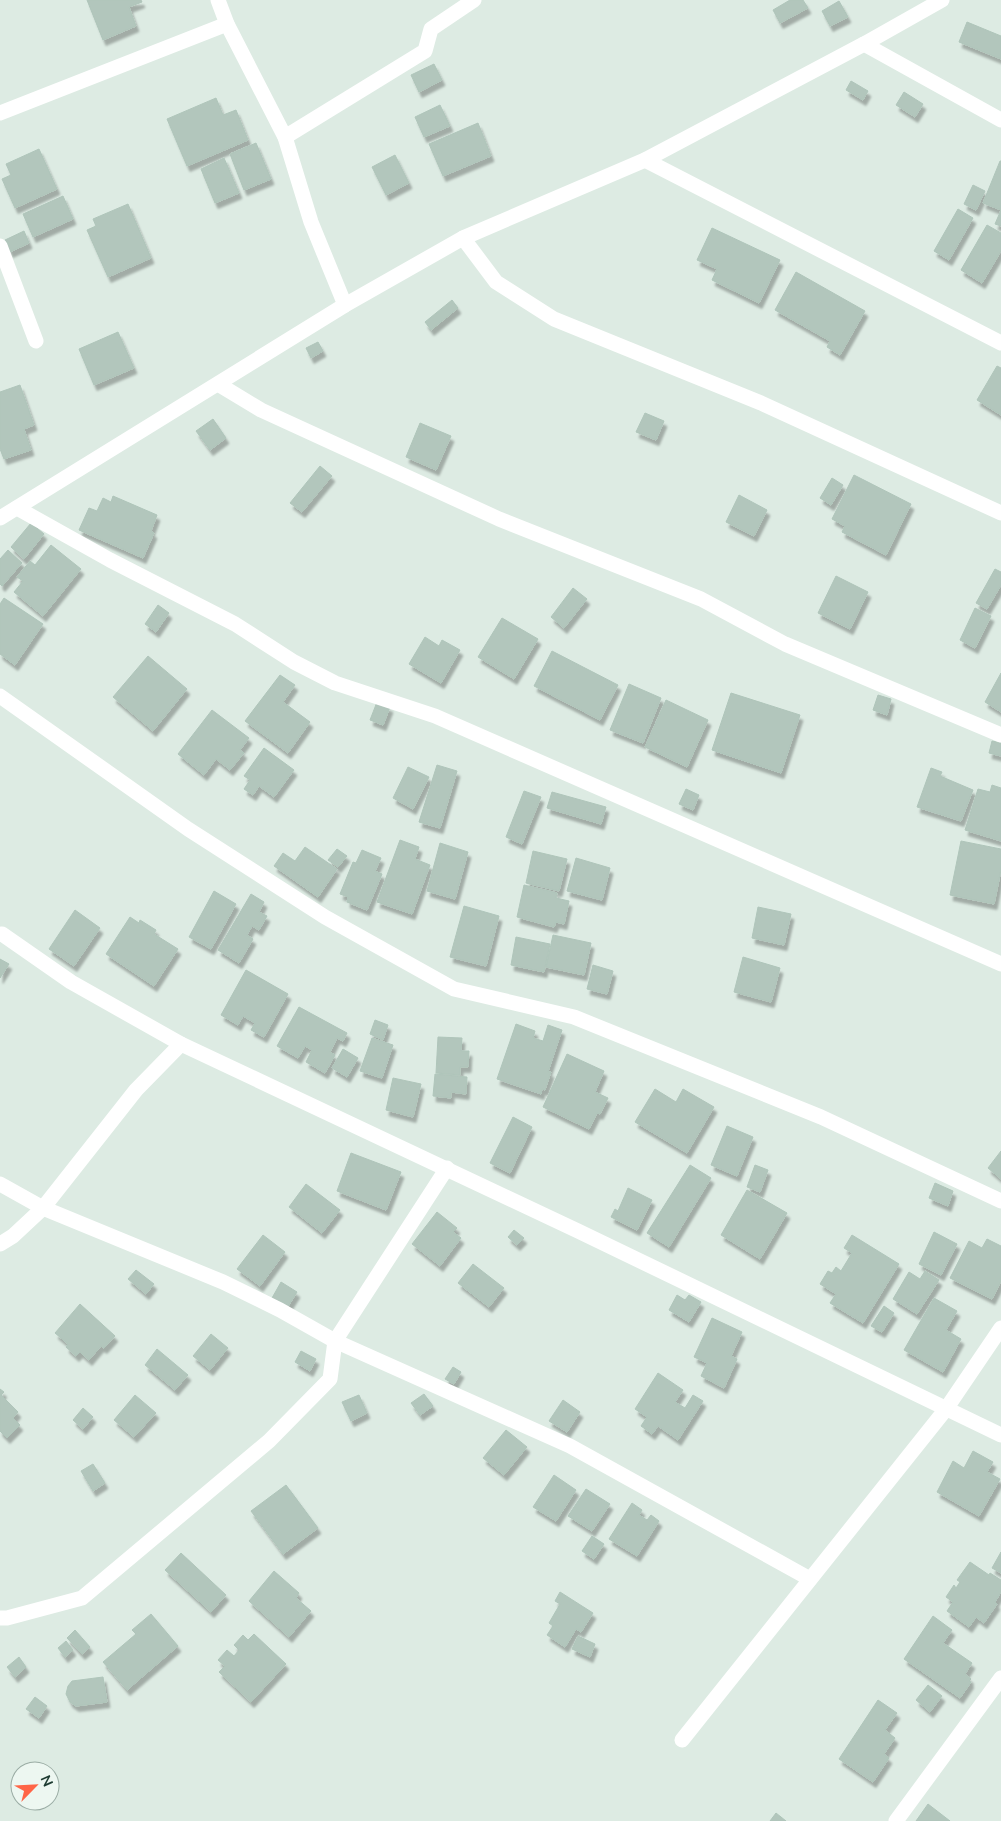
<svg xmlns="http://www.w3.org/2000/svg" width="1001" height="1821" font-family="Mulish,sans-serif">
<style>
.building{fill:#b2c6bc;stroke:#afc5ba;filter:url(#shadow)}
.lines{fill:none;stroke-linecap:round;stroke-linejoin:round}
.minor{stroke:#fff;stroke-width:15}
</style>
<defs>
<filter id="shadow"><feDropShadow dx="3" dy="5.5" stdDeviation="1" flood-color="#0004"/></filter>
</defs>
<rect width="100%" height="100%" fill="#ddebe3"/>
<g class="building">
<polygon points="87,0 141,0 142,2 129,7 136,26 103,40"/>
<polygon points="790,0 803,0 808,8 780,23 773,10"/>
<polygon points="839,1 848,17 830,26 822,11"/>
<polygon points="967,22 1001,36 1001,59 959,42"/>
<polygon points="434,64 442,80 419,92 411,75"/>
<polygon points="851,81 868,91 863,100 846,90"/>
<polygon points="904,92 923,104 915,117 896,105"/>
<polygon points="216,98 223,115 236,110 248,140 187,166 167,119"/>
<polygon points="440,105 450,126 424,137 415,117"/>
<polygon points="478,123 491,156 443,176 429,144"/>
<polygon points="256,143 271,179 244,190 230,154"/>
<polygon points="39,149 57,189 15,208 2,179 11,175 6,164"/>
<polygon points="395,155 409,183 386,195 372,167"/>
<polygon points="224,158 239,193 215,203 201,169"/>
<polygon points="1000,161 1001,161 1001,226 995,224 1001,210 983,203"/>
<polygon points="973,185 985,191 976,210 964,204"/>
<polygon points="63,196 73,219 33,237 23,214"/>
<polygon points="128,204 151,258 108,277 87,230 96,226 93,219"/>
<polygon points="958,209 973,218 949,260 934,251"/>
<polygon points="987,225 1001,233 1001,251 982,283 961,270"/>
<polygon points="712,228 780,260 759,303 712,280 717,269 697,260"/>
<polygon points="24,231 29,243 10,252 5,240"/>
<polygon points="796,272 865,311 840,355 827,347 830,341 775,310"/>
<polygon points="452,300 458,308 431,330 425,322"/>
<polygon points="118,332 134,368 94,385 79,349"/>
<polygon points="318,342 323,351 311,358 306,348"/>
<polygon points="997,366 1001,368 1001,415 977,400"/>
<polygon points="20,385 34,425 24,429 31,450 4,459 0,449 0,392"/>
<polygon points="645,413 664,421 656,440 636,432"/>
<polygon points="213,419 226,438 210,450 196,431"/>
<polygon points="420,423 451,436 436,470 406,457"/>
<polygon points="320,466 332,476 302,512 290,503"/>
<polygon points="854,475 911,504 886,555 842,532 845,526 832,519"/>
<polygon points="832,478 843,485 831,505 820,498"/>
<polygon points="739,495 767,510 754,536 726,522"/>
<polygon points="113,496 157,515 151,531 154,533 143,558 79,530 89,508 97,511 103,498 111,502"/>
<polygon points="31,523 44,534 24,559 11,547"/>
<polygon points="51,545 81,569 43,616 14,592 23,581 17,577 30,561 35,565"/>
<polygon points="8,550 22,563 2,586 0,584 0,559"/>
<polygon points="995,569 1001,572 1001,585 987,609 976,603"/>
<polygon points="836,576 868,592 850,629 818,613"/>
<polygon points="573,588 587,599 564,628 551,617"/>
<polygon points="4,598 43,624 15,665 0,654 0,604"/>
<polygon points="158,605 169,613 156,632 145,624"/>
<polygon points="975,608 991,616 975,648 960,640"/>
<polygon points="502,618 538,639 514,679 478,657"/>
<polygon points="425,637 439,646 442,640 460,650 441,683 409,664"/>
<polygon points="552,651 618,685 600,720 534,686"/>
<polygon points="148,656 187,689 153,731 113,697"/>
<polygon points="1001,673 1001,712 985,702"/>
<polygon points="280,675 295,685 283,702 310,722 288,753 245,721"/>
<polygon points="629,684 661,698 643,743 610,730"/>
<polygon points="731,693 800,715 781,773 712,750"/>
<polygon points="878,695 891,699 887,715 873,710"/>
<polygon points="666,700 708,720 687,767 645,747"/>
<polygon points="377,702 390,707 383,725 370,720"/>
<polygon points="212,710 249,738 240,750 244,753 230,770 216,759 204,775 178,754"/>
<polygon points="992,741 1001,743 1001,756 989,753"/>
<polygon points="264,748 294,770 274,797 259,786 253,795 244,789 250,780 244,776"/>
<polygon points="437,765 457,771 440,828 419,822"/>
<polygon points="408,767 429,777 413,809 393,798"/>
<polygon points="931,768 942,772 940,776 973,790 961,821 917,807"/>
<polygon points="992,785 1001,788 1001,841 965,830 978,789 990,792"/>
<polygon points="686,789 699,795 693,810 679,804"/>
<polygon points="524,791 541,797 522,844 506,837"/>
<polygon points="552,792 606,807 601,824 547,808"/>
<polygon points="400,840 419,847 415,859 430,865 412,914 377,902"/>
<polygon points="961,841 1001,849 1001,870 994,904 950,895"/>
<polygon points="440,843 468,852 455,899 427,891"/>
<polygon points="305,847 337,869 318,897 274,866 283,853 295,861"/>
<polygon points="337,849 347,856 338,867 328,860"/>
<polygon points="362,850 381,858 375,871 382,874 367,910 347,902 348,897 340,894 353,862 356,863"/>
<polygon points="533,851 567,859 559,891 526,883"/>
<polygon points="576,858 610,868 602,900 567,891"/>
<polygon points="524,885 557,893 556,898 569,901 564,924 556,922 554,927 517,917"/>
<polygon points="214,891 236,904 211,949 189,937"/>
<polygon points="251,894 264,902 259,912 267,916 259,930 252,926 247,935 253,939 239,963 218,950"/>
<polygon points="464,906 499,916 486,966 450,957"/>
<polygon points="758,907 791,914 784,945 752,938"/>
<polygon points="75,910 100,928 74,966 49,949"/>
<polygon points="130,917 139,923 140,920 156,930 154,934 178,949 154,986 106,954"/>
<polygon points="553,935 591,943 584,975 546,967"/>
<polygon points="516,937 550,944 544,972 511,965"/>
<polygon points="743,957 780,968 771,1002 734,992"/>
<polygon points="0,959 9,964 0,978"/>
<polygon points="593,965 613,971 607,994 587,989"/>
<polygon points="246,970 288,994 264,1037 251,1030 255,1023 243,1016 238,1025 221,1015"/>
<polygon points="299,1007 347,1033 343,1041 337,1038 330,1052 335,1055 325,1073 306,1062 312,1050 305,1046 298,1058 277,1046"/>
<polygon points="375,1020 388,1025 383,1040 370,1034"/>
<polygon points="516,1024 535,1031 533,1038 543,1041 548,1025 562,1030 548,1072 551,1072 545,1090 542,1089 541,1094 497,1079"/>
<polygon points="438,1037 462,1038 461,1051 469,1051 468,1067 460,1067 460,1075 436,1073"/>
<polygon points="372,1038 393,1045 382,1078 360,1071"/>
<polygon points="343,1049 358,1058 347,1077 332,1068"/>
<polygon points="567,1054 604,1071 595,1092 608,1098 600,1114 597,1113 589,1129 543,1107"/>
<polygon points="435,1074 467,1077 466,1094 451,1092 451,1098 433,1096"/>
<polygon points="393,1078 421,1084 413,1117 386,1110"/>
<polygon points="655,1089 676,1102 683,1089 714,1107 687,1153 635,1122"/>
<polygon points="513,1117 532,1127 510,1173 490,1163"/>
<polygon points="727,1126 753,1137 737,1176 711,1165"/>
<polygon points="1001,1151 1001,1179 988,1168"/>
<polygon points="351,1153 401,1172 386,1210 337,1191"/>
<polygon points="690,1165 711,1178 669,1247 647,1233"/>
<polygon points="755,1165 768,1170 760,1192 747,1187"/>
<polygon points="935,1183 953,1191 948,1206 929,1198"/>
<polygon points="306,1184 340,1210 322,1233 289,1207"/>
<polygon points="628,1188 652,1200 637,1230 611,1217 615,1209 618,1211"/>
<polygon points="747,1190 787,1213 760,1259 721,1235"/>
<polygon points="437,1212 457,1228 453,1232 461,1238 440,1266 412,1244"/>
<polygon points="514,1230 524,1238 517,1245 508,1237"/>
<polygon points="934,1232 957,1244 941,1275 919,1264"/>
<polygon points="263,1235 285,1252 260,1286 237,1269"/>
<polygon points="852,1235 899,1264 863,1323 830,1303 836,1294 820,1284 828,1271 832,1273 836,1267 841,1271 852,1253 844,1248"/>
<polygon points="987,1239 1001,1246 1001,1281 992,1299 950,1278 969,1241 982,1248"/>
<polygon points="473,1264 504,1288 489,1307 458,1283"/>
<polygon points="136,1270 154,1284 146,1294 128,1279"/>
<polygon points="925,1271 939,1280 917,1314 893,1299 909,1272 920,1279"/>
<polygon points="281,1282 297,1292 287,1308 272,1298"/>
<polygon points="677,1295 685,1300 689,1295 701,1302 689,1322 669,1310"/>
<polygon points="934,1298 957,1311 946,1330 961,1339 943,1372 904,1350"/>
<polygon points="80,1304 115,1336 104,1348 101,1346 89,1360 80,1352 76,1356 66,1347 68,1344 55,1333"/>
<polygon points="884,1306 894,1313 882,1332 871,1326"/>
<polygon points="712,1318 742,1332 731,1356 737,1359 724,1388 701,1376 707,1363 694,1357"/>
<polygon points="211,1334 228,1348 210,1370 193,1356"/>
<polygon points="157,1349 188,1375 175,1390 145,1365"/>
<polygon points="301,1351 316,1359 310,1371 295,1362"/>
<polygon points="453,1367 461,1372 454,1384 445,1379"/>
<polygon points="658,1373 683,1390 675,1402 685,1408 693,1395 703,1401 678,1440 658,1426 652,1434 641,1426 647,1417 635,1409"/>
<polygon points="0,1389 4,1392 1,1395 18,1412 13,1418 20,1425 7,1438 0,1431"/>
<polygon points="424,1394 433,1406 420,1415 411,1403"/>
<polygon points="135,1395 156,1413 134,1437 114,1420"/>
<polygon points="359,1395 367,1413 351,1421 342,1402"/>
<polygon points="563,1400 580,1412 567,1432 549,1421"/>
<polygon points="83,1408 93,1417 83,1429 73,1420"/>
<polygon points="506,1430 527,1447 504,1475 483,1458"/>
<polygon points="973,1451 993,1462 987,1472 1000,1479 979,1516 937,1492 953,1461 964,1468"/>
<polygon points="93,1464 105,1483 93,1491 81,1471"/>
<polygon points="554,1475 576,1490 556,1521 533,1507"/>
<polygon points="286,1485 318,1528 283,1554 251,1511"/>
<polygon points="586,1489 610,1504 592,1531 568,1516"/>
<polygon points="632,1503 642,1510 639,1515 647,1520 651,1515 659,1521 637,1556 609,1539"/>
<polygon points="592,1536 604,1544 594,1559 582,1551"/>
<polygon points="1001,1552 1001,1573 992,1568"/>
<polygon points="181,1553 226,1595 211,1612 165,1570"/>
<polygon points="970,1562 989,1575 990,1573 1001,1580 1001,1592 995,1602 997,1604 984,1623 976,1617 969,1627 947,1611 953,1602 946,1597 954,1585 956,1588 960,1582 957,1580"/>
<polygon points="274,1571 299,1593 296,1598 311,1611 289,1637 249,1601"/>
<polygon points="560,1592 593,1613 581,1632 576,1629 565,1647 547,1635 553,1626 549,1623 560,1604 555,1601"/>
<polygon points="151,1614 178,1646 127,1690 103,1662 136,1634 132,1630"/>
<polygon points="933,1616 952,1630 943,1643 972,1663 965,1674 971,1679 969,1681 971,1682 960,1698 904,1659"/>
<polygon points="75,1630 90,1647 82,1654 67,1638"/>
<polygon points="254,1634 286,1664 251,1702 219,1672 225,1666 218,1660 227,1650 234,1656 239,1650 234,1645 243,1635 248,1640"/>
<polygon points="578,1636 595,1644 590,1657 572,1649"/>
<polygon points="66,1641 73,1650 65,1657 58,1648"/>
<polygon points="19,1657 26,1667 15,1677 7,1667"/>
<polygon points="103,1677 107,1702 76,1706 70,1702 66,1694 68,1686 72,1681"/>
<polygon points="928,1685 942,1696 930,1712 916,1700"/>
<polygon points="35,1697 47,1706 39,1718 26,1709"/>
<polygon points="878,1700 897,1713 885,1730 895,1738 884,1754 889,1758 873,1782 839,1759"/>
<polygon points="928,1804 950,1821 916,1821"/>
<polygon points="776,1813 786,1821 770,1821"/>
</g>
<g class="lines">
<g class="minor">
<polyline points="218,0 227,24 285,137 311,222 345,305"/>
<polyline points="864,44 1001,120"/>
<polyline points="0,113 227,24"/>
<polyline points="285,137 425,51 431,29 474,0"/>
<polyline points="645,160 1001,343"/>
<polyline points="463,238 496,282 554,319 761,403 1001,513"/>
<polyline points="0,246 36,341"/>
<polyline points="218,384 261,410 499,519 701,599 785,644 1001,735"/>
<polyline points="17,508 110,560 235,624 294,662 335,683 435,716 1001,964"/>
<polyline points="0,518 345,305 463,238 645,160 864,44 942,0"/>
<polyline points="0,696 188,829 325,917 454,989 574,1017 821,1117 1001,1201"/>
<polyline points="2,934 71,982 181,1044 578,1231 1001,1435"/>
<polyline points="0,1184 43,1208 223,1282 280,1310 335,1341 570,1446 810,1579"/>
<polyline points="0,1244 13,1236 43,1208 136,1090 181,1044"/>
<polyline points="0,1618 7,1618 82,1598 269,1441 330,1379 335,1341 447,1168"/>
<polyline points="682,1740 946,1409 1001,1328"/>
<polyline points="896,1821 1001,1678"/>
</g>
</g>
<g transform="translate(35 1786) rotate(66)"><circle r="24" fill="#edf7f1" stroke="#9aaca4"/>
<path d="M0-4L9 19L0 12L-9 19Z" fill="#ff6547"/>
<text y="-8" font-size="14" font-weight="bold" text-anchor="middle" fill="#1d3b31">N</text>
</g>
</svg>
